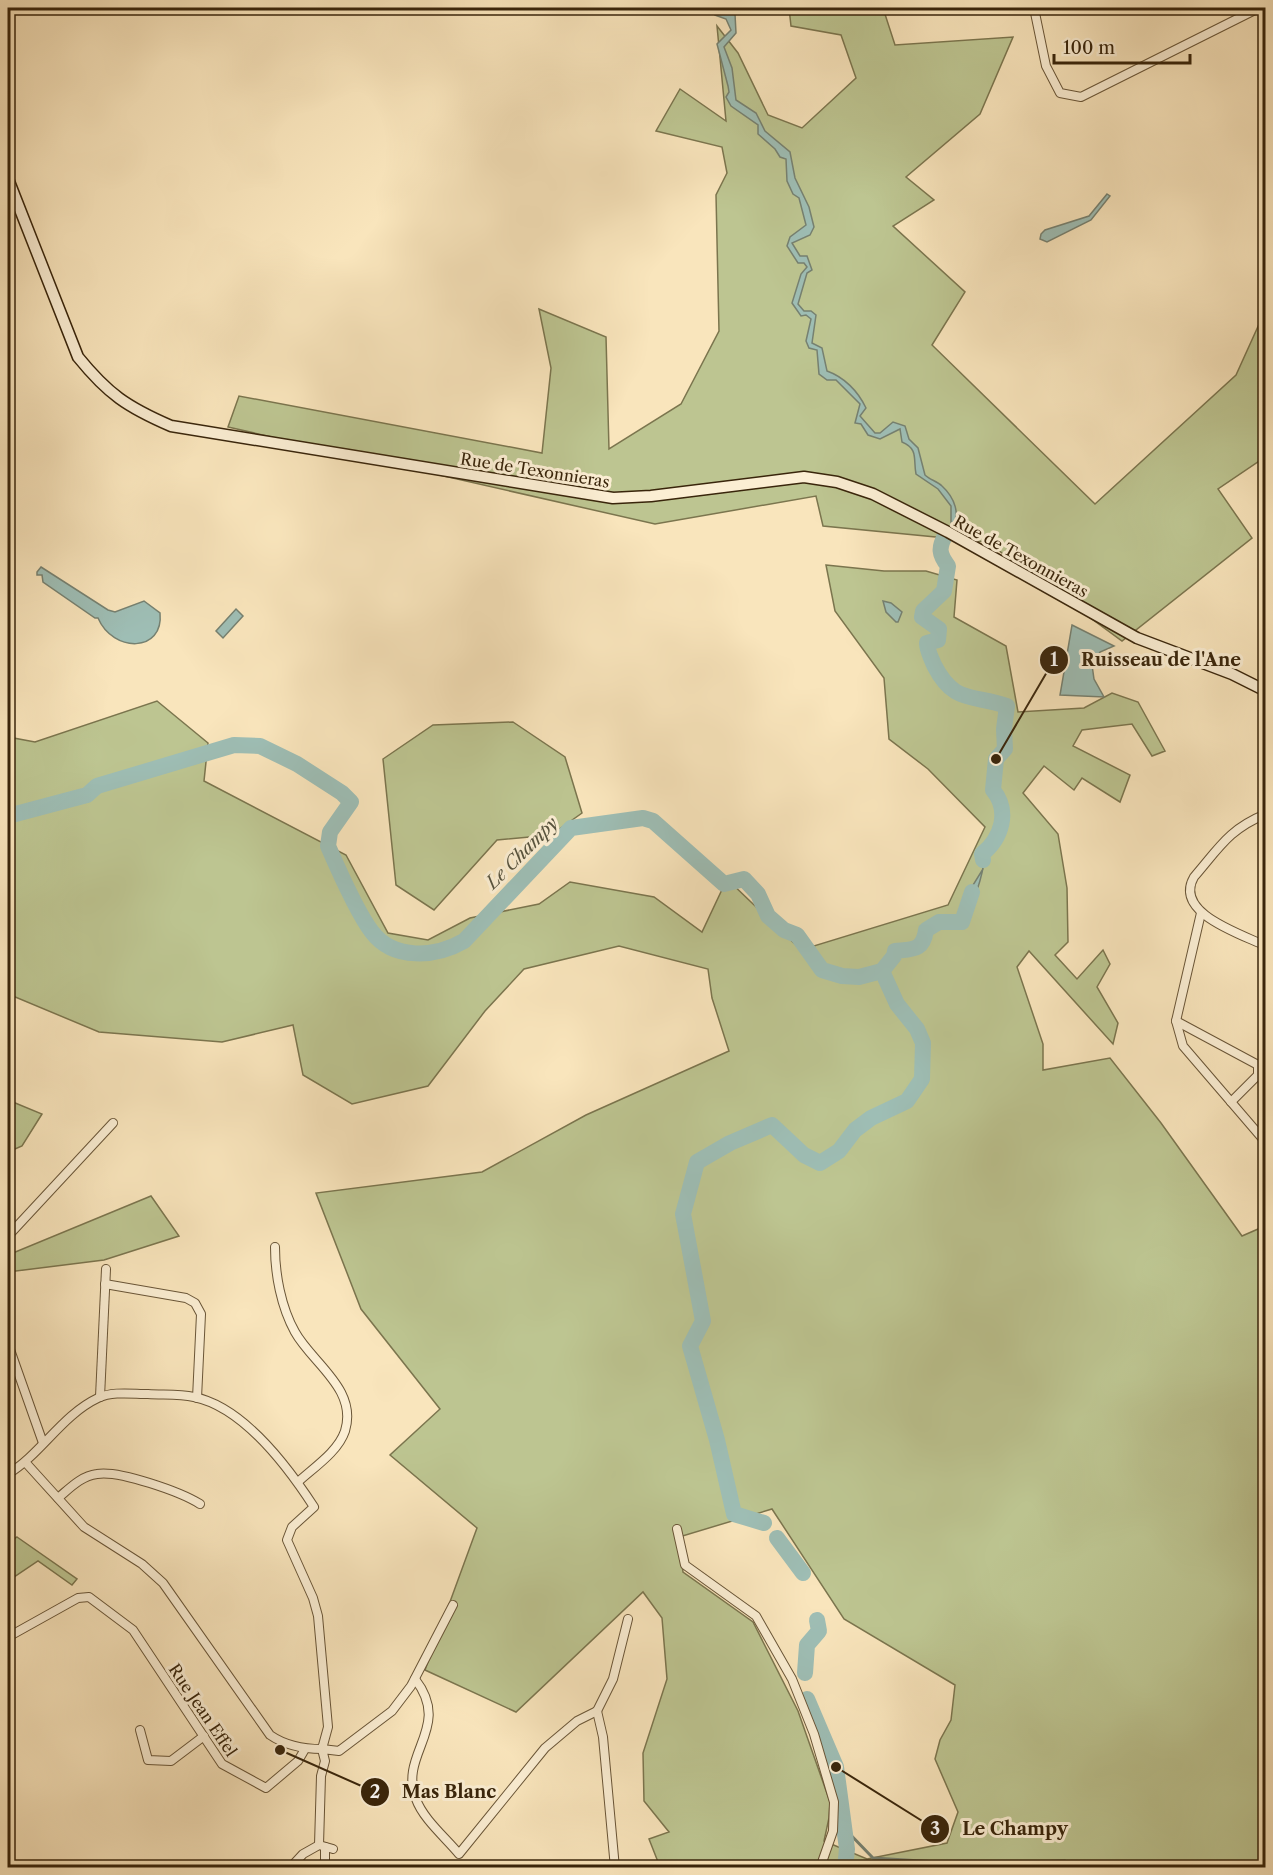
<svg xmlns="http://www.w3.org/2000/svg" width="1273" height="1875" font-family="'Libre Caslon Text',serif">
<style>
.green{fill:#bdc591;stroke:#7b754e;stroke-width:1.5;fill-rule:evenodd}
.water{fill:#9ebeb5;stroke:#768171;stroke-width:1.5}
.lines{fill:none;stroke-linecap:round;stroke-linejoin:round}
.stream{stroke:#768171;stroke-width:3}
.river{stroke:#9ebeb5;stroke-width:16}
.street-casing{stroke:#695537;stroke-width:10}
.secondary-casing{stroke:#39250b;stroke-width:13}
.street{stroke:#fbeed3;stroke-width:8}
.secondary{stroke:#fbeed3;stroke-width:10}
.labels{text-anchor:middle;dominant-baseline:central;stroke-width:6;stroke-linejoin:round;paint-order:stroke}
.street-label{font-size:16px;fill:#39250b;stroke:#fbeed3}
.water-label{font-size:18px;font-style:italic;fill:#57533e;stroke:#fbeed3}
.leader{fill:none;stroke:#39250b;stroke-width:2}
.callout-dot{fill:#39250b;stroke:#fbeed3;stroke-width:2}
.mark-label{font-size:18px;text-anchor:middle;font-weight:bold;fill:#fff}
.callout-label{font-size:18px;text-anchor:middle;font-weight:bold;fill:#39250b;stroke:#fbeed3;stroke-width:6;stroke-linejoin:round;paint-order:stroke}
</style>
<rect width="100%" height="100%" fill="#f9e5bc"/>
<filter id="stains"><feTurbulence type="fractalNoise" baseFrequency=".00333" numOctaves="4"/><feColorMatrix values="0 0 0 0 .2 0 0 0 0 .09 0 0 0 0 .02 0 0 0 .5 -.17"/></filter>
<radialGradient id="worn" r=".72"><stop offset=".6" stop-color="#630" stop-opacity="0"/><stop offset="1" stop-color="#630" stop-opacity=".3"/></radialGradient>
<g class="green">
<polygon points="789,8 883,8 895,45 1013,37 980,114 906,177 934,200 893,226 965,292 932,345 1095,504 1236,375 1265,311 1265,457 1218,489 1252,538 1122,641 987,542 823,526 816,496 655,524 228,427 239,396 542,453 551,368 539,309 606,337 609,449 681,404 719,331 716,195 727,173 722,147 656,131 680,89 726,121 717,26 738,53 768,115 802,128 856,78 841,35 791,26"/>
<path d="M826,565l58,6h42l31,9 -3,37 52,29 12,66 66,-4 28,-15 26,9 27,49 -13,5 -20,-32 -50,6 -9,16 57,29 -10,27 -38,-24 -8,12 -30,-24 -21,27 35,41 9,54 1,54 -13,13 22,24 26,-29 7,14 -13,23 21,36 -5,21 -84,-93 -12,16 26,77v26l67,-12 51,65 81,113 23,-10v641h-605l-11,-28 20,-7 -25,-31 -1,-48 24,-74 -5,-61 -19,-26 -127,120 -91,-42 52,-142 -87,-73 50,-46 -79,-100 -45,-116 166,-21 104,-57 143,-64 -17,-53 -4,-29 -89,-23 -95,23 -39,42 -57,75 -76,18 -49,-29 -10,-50 -71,17 -123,-10 -91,-38v-257l27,5 122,-41 51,42 -4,38 142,74 42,78 40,7 42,-22 69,-14 31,-22 84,15 48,35 25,-53 74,71 147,-45 37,-78 -57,-58 -39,-30 -5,-61 -49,-67zM772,1509l72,110 111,66 -4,35 -11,20 -5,19 23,53 -11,31 -80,16 -43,-18 5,-23 1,-16 -32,-91 -45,-89 -70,-50 -4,-35z"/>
<polygon points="513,722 565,757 582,813 551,835 497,840 434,910 396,885 383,759 433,725"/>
<polygon points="8,1100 42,1114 22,1146 8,1152"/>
<polygon points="151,1196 179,1236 104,1260 8,1272 8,1255"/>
<polygon points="17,1537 77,1579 72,1585 38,1561 8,1581 8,1543"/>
</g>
<g class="water">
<path d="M710,8l25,6 1,19 -12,14 8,21 4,32 20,13 9,18 25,21 5,26 14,29 5,20 -4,8 -18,8 8,13h7l5,14 -5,3 -9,31 6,7h7l5,4 -4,28 10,5 5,23c17,6 31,20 39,37l-6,8 15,17h5l13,-11 12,4 4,13 9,9 7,27c5,5 12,6 17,11 12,11 20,29 9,43v-23l-13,-17 -22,-15c-3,-14 3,-25 -14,-32l-2,-13 -20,10 -12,-4 -7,-11 -6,-1 5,-19 -24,-24h-9l-8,-6 -2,-24 -8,-2 -3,-7 5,-22 -5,-4 -5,1 -9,-13 9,-29 6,-7 -3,-4h-6l-11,-17 3,-9 16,-12 -7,-27 -6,-4 -6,-13 -1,-22 -6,-2 -5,-8 -17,-15v-9l-27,-19 -5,-9 3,-5 -1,-6 -11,-42 14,-14 -5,-11 -11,-4z"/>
<polygon points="1107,194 1110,196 1091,220 1047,242 1040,239 1041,234 1045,230 1089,216"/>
<path d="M942,540l1,12 6,10 -3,14 2,17 -19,14 -4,9 15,8 5,11 -3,7 -12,3v3c4,10 8,22 14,31 14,23 59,11 68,28l-7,8 4,33c-10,14 -16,27 -12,46l8,5c0,13 -1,31 -7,43 -3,6 -10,9 -14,14 1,14 -13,58 -23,69h-21l-13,9 2,6 -15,14 -17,-1 -10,20 6,16 26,35 8,22 -4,39 -21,22 -30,13 -15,11 -27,32 -14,4 -12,-9 1,-4 14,9 9,-2 37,-39 42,-21 15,-22 1,-36 -6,-14 -20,-25 -15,-33 12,-15 1,-5c18,-4 27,3 31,-21 12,-10 22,-7 36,-8l11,-37 10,-16 -1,-15 14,-11 2,-6 5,-23 -1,-13c-16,-12 -8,-40 3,-52l-2,-28 4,-15c-32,-16 -54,0 -73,-41 -3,-8 -7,-14 -7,-22l11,-3 2,-4 -1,-7 -16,-12v-6l21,-20 4,-25 -8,-11z"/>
<path d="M41,567l67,43 7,2 29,-11 16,12c4,40 -47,40 -62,5h-3l-52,-36 -1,-7h-5v-3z"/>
<polygon points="883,601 891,603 902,612 898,622 896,622 886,612"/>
<polygon points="236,609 243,616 223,638 216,631"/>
<polygon points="1072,625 1114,646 1100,652 1092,665 1094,679 1104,697 1060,695"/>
</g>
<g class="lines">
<polyline class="stream" points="844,1828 873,1858 969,1864 1065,1861 1081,1868"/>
<g class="river">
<path d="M946,534c-8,14 -7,20 2,32l-4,25 -21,20 -1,6 17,12 -1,11 -11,3c0,8 4,14 7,22 20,39 37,29 73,41l-3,23 1,20 -9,10 -3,31c17,21 9,48 -11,64l1,6"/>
<path d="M8,816l79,-21 10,-9 137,-41 26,1 37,18 45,29 9,9 -21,30 -2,14c10,23 30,68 44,86 22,29 64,25 92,9l107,-113 72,-10 10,3 71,63 20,-5 14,15 10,22 16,14 13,5 25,35 20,6 17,1 23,-6 15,33 20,25 6,14 -1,36 -15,22 -36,17 -16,12 -16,21 -19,12 -16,-8 -32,-30 -42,18 -33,19 -14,52 20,107 -13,25 27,94 17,74 30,9"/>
<path d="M882,971l12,-15 1,-5c18,-2 28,0 31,-21l13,-8h23l10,-30"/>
<polyline points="777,1538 803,1573"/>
<polyline points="805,1673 807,1645 819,1631 817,1620"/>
<polyline points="807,1699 836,1767 847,1849 845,1868"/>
</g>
<g class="street-casing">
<g id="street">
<polyline points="1034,8 1046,66 1060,93 1081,97 1259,8"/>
<polyline points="1266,766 1266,796"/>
<path d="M1266,814c-37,15 -47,34 -72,63 -21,36 47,57 72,69"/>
<polyline points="1201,913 1176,1021 1183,1046 1262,1138 1266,1139"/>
<polyline points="1176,1021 1258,1065 1258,1075 1231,1102"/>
<polyline points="8,1236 113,1123"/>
<path d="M275,1247c0,27 6,60 20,85 17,31 63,57 50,99 -7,21 -32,37 -47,51"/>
<polyline points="105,1284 186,1298 195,1303 201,1314 197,1398"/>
<polyline points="8,1344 43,1443"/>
<polyline points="100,1397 106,1269"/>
<path d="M8,1474c33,-20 54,-59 90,-76 15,-7 34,-4 50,-4 16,1 31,0 46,3 49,10 94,70 120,110l-22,20 -5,13 26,58 5,18 10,111 -6,22c-19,0 -36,-3 -52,-14l-107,-152 -21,-19 -58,-37 -58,-64"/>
<path d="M58,1498c12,-10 23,-22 39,-24 22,-4 84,18 103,30"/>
<polyline points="677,1529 685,1565 756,1616 792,1679 814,1734 834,1802 833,1831 820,1868"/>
<polyline points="8,1637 78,1598 89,1597 133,1630 222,1764 266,1788 298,1761 305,1749"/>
<path d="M415,1679c38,49 -17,74 1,120 7,20 30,39 43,55l86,-106 32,-27 20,-10 16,-32 15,-60"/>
<polyline points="597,1711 603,1737 615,1868"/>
<polyline points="140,1730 148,1760 171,1761 204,1736"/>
<polyline points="319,1845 321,1776 325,1761 322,1749 339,1751 392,1711 411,1686 453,1605"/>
<polyline points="290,1868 303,1854 319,1845 333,1849"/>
<polyline points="320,1868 325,1861 325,1847"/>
</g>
</g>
<g class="secondary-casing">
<g id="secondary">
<path d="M8,179l70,178c30,37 49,50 93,69l442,72 38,-2 153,-19 33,5 36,12 75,38 189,106 95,36 34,17"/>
<polyline points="1266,696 1266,707"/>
</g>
</g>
<use href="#street" class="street"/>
<use href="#secondary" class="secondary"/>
</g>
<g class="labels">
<g class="street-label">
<text transform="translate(535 470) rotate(9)">Rue de Texonnieras</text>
<text transform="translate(1021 556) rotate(29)">Rue de Texonnieras</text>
<text transform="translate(203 1710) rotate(56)">Rue Jean Effel</text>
</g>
<g class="water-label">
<text transform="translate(522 853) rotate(-45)">Le Champy</text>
</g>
</g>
<path class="leader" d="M996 759L1054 660M280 1750L375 1792M836 1767L935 1829"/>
<g class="callout-dot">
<circle cx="996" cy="759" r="6"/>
<circle cx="280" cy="1750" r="6"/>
<circle cx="836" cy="1767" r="6"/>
<circle cx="1054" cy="660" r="15"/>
<circle cx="375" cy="1792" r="15"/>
<circle cx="935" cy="1829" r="15"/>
</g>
<g class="mark-label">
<text x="1054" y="666">1</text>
<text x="375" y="1798">2</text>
<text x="935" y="1835">3</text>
</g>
<g class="callout-label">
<text x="1161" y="666">Ruisseau de l'Ane</text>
<text x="449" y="1798">Mas Blanc</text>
<text x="1015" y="1835">Le Champy</text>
</g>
<rect width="1273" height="1875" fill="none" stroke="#f9e5bc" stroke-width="30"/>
<rect x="9" y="9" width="1255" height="1857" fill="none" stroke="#39250b" stroke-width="3"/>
<rect x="15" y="15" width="1243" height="1845" fill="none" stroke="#39250b" stroke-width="1.5"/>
<path d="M1054 54v9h136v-9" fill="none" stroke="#39250b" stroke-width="3"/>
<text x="1063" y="54" font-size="18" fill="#39250b" stroke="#fbeed3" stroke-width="4.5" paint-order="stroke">100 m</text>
<rect width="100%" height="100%" filter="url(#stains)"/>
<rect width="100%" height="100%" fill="url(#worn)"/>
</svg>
